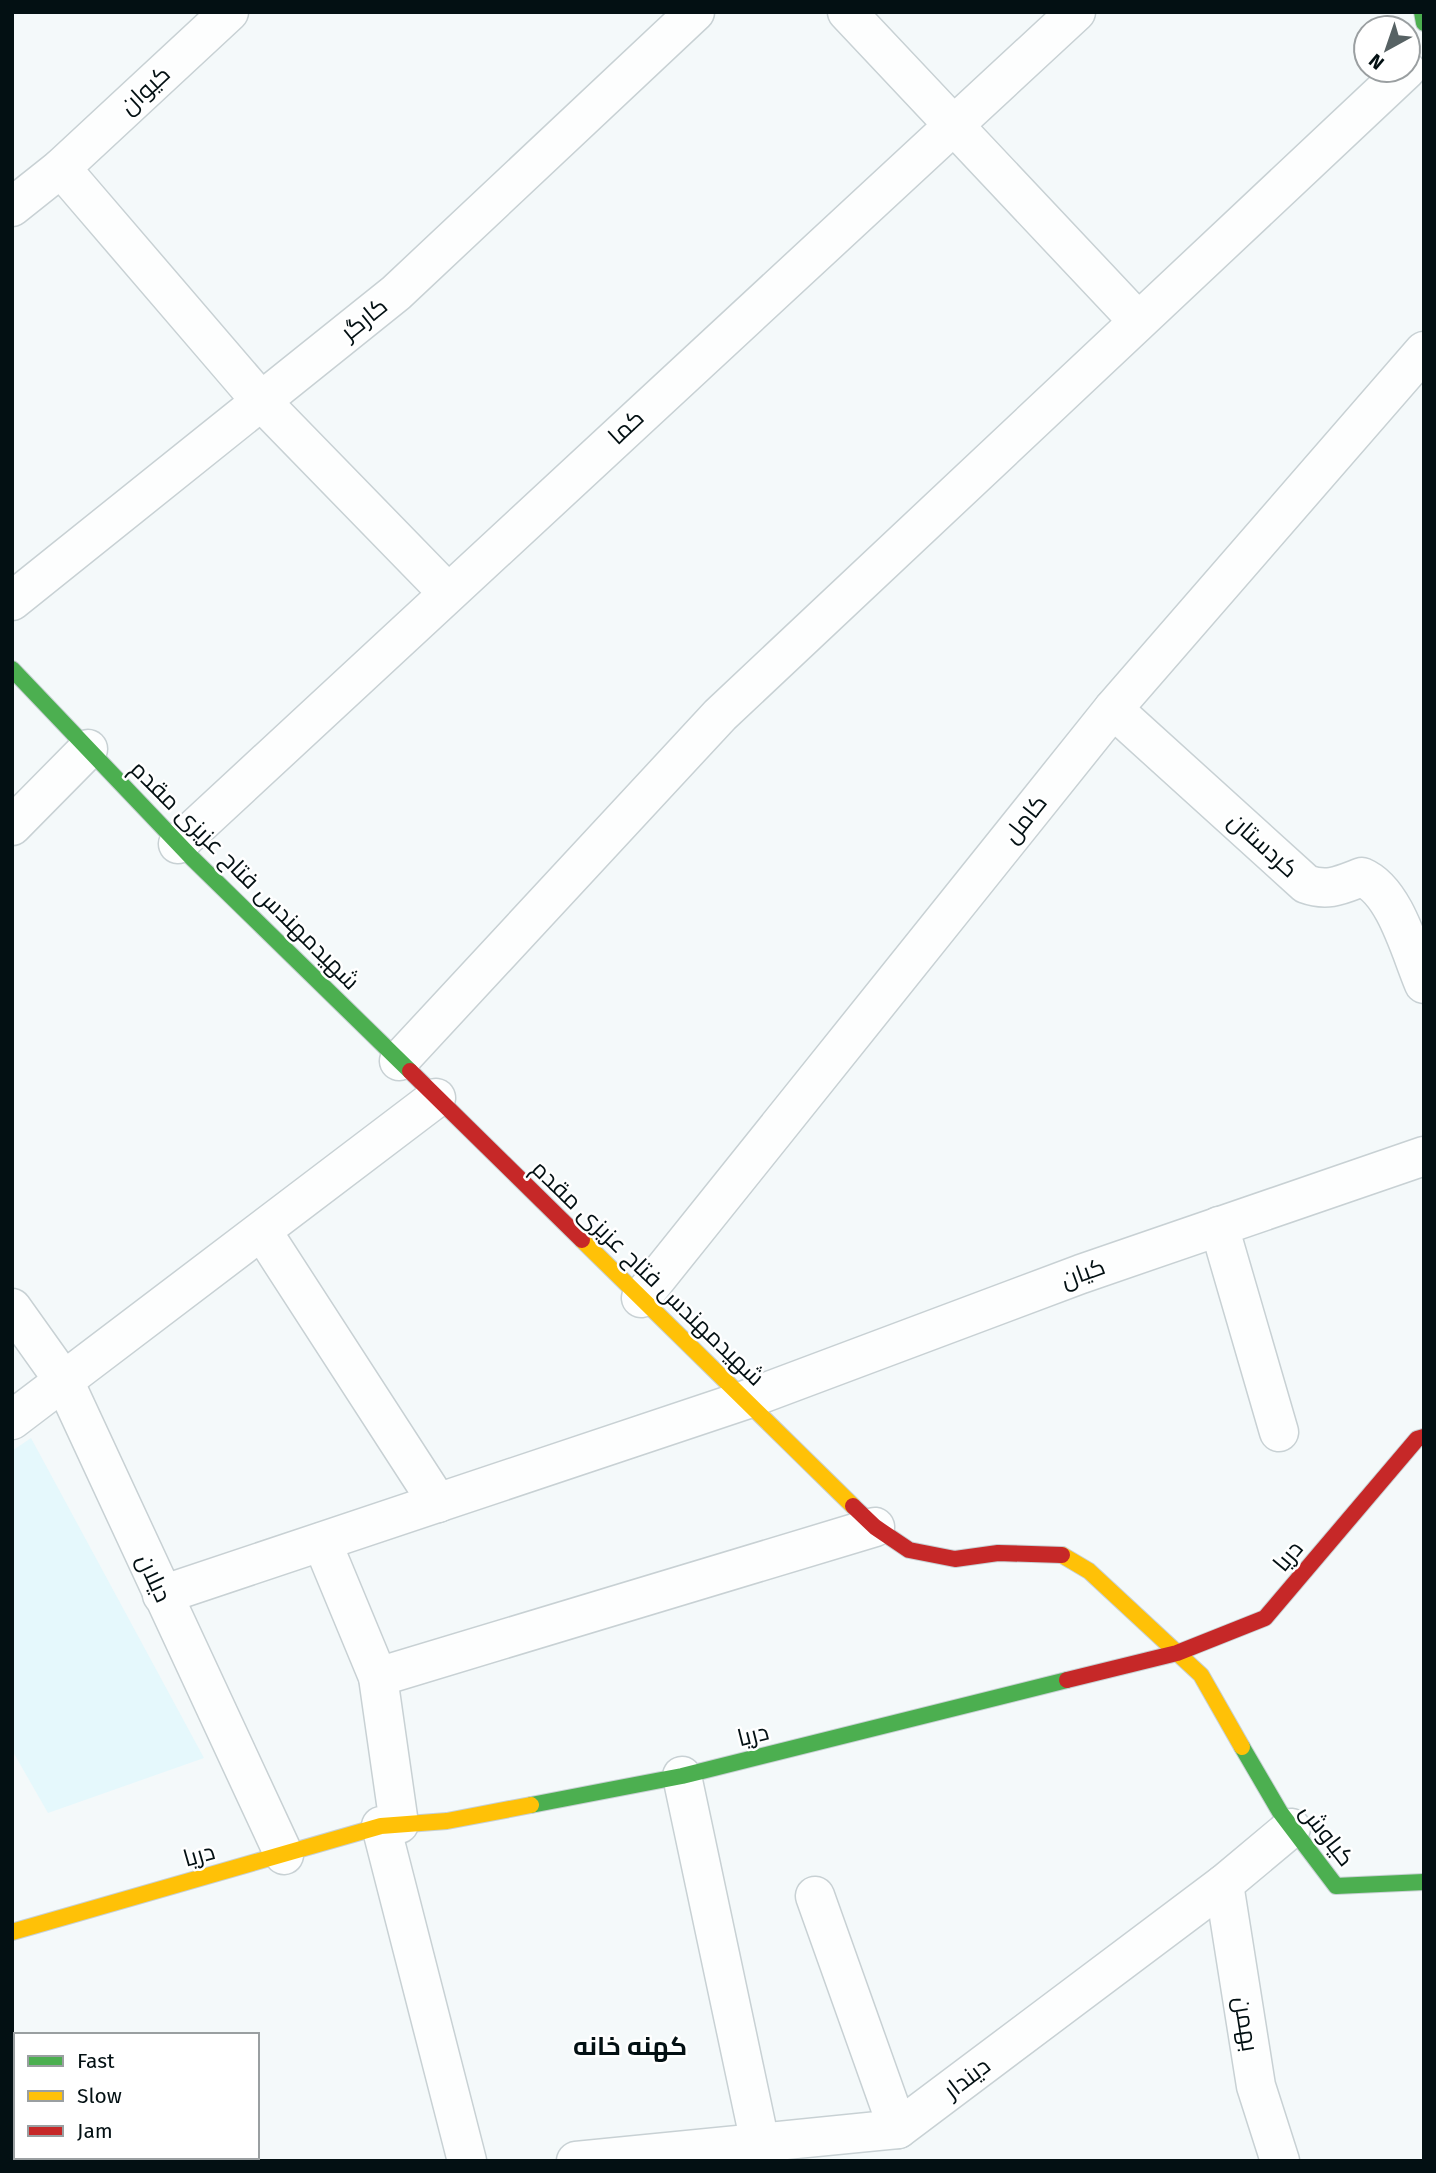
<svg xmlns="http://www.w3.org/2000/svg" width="1436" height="2173" font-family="'Fira Sans',Cairo,sans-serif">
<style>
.built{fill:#e5f8fc}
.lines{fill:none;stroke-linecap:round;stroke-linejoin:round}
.street-casing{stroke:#c8d1d4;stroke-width:41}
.fast-casing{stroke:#c8d1d4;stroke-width:18}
.slow-casing{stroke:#c8d1d4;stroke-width:18}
.jam-casing{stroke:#c8d1d4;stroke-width:18}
.street{stroke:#fdfefe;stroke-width:38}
.fast{stroke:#4caf50;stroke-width:16}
.slow{stroke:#ffc107;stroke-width:16}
.jam{stroke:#c62828;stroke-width:16}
.labels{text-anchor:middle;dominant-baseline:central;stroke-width:5;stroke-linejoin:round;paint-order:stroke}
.street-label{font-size:24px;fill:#031013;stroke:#fff}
.neighbourhood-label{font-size:26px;font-weight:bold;fill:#031013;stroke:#fff}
</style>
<rect width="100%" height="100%" fill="#f4f9fa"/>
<polygon class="built" points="31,1438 204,1758 48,1813 12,1750 12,1451"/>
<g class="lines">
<g class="street-casing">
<g id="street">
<polyline points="847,12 1138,321"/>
<polyline points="61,168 229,12"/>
<polyline points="12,207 61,168 261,401 448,593"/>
<polyline points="12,601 396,293 695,12"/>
<path d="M1113,709l193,175c22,8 35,1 56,-7 33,14 48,74 62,107"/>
<polyline points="12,826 88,749"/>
<polyline points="178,844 1076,12"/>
<polyline points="399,1061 720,715 1406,70"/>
<polyline points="1219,1226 1279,1432"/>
<polyline points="262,1231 438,1503"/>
<polyline points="641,1298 1113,709 1424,351"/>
<polyline points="12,1308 64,1381 284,1855"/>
<polyline points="12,1420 436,1098"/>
<polyline points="322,1542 378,1677 399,1824"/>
<polyline points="162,1595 745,1400 1081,1274 1424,1156"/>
<polyline points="378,1677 875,1527"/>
<polyline points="682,1776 760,2143"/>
<polyline points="381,1826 467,2161"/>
<polyline points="1224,1884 1256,2086 1280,2161"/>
<polyline points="815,1896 898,2129"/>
<polyline points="576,2161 898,2129 1224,1884 1291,1828"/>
</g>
</g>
<g class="fast-casing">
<g id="fast">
<polyline points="1422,12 1424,23"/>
<polyline points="12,669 192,858 410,1071"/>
<polyline points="1242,1747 1280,1812 1336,1886 1424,1882"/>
<polyline points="531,1805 682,1776 1067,1680"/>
</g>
</g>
<g class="slow-casing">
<g id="slow">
<polyline points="582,1240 853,1506"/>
<polyline points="1062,1555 1089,1571 1201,1675 1242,1747"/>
<polyline points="12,1932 381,1826 447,1821 531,1805"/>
</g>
</g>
<g class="jam-casing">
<g id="jam">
<polyline points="410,1071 582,1240"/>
<polyline points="853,1506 875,1527 909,1550 955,1559 998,1553 1062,1555"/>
<polyline points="1067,1680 1177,1653 1265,1618 1417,1439 1424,1437"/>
</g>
</g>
<use href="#street" class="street"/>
<use href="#fast" class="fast"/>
<use href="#slow" class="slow"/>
<use href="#jam" class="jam"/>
</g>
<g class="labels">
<g class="street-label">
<text transform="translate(145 90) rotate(-43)">کیوان</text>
<text transform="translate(364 319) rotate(-39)">کارگر</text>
<text transform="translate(626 427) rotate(-43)">کما</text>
<text transform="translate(1025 819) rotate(-51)">کامل</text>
<text transform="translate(1263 845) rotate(42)">کردستان</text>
<text transform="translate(245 875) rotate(45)">شهیدمهندس فتاح عزیزی مقدم</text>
<text transform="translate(648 1273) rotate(44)">شهیدمهندس فتاح عزیزی مقدم</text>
<text transform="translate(1083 1273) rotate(-20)">کیان</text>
<text transform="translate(1288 1556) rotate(-50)">دریا</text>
<text transform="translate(154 1578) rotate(65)">دیلان</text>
<text transform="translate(753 1735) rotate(-14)">دریا</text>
<text transform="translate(1327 1835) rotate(52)">کیاوش</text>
<text transform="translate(199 1855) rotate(-16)">دریا</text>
<text transform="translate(1246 2024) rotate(81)">بهمن</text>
<text transform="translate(967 2078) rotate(-37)">دیندار</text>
</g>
<g class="neighbourhood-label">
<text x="630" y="2046">کهنه خانه</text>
</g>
</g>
<rect width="1436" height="2173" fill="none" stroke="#031013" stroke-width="28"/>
<rect x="14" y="2033" width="245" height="126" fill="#ffffff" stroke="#9a9fa1" stroke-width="2"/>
<rect x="28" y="2056" width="35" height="10" fill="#4caf50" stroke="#9a9fa1" stroke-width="2"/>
<text x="77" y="2068" font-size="21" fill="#031013">Fast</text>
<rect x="28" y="2091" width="35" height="10" fill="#ffc107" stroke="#9a9fa1" stroke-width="2"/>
<text x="77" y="2103" font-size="21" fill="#031013">Slow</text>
<rect x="28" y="2126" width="35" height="10" fill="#c62828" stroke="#9a9fa1" stroke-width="2"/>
<text x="77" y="2138" font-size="21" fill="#031013">Jam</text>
<g transform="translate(1387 49) rotate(220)"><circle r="33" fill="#ffffff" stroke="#9a9fa1" stroke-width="2"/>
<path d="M0-5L12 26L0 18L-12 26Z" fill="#576264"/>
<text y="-10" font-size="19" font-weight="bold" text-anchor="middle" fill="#031013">N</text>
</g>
</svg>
